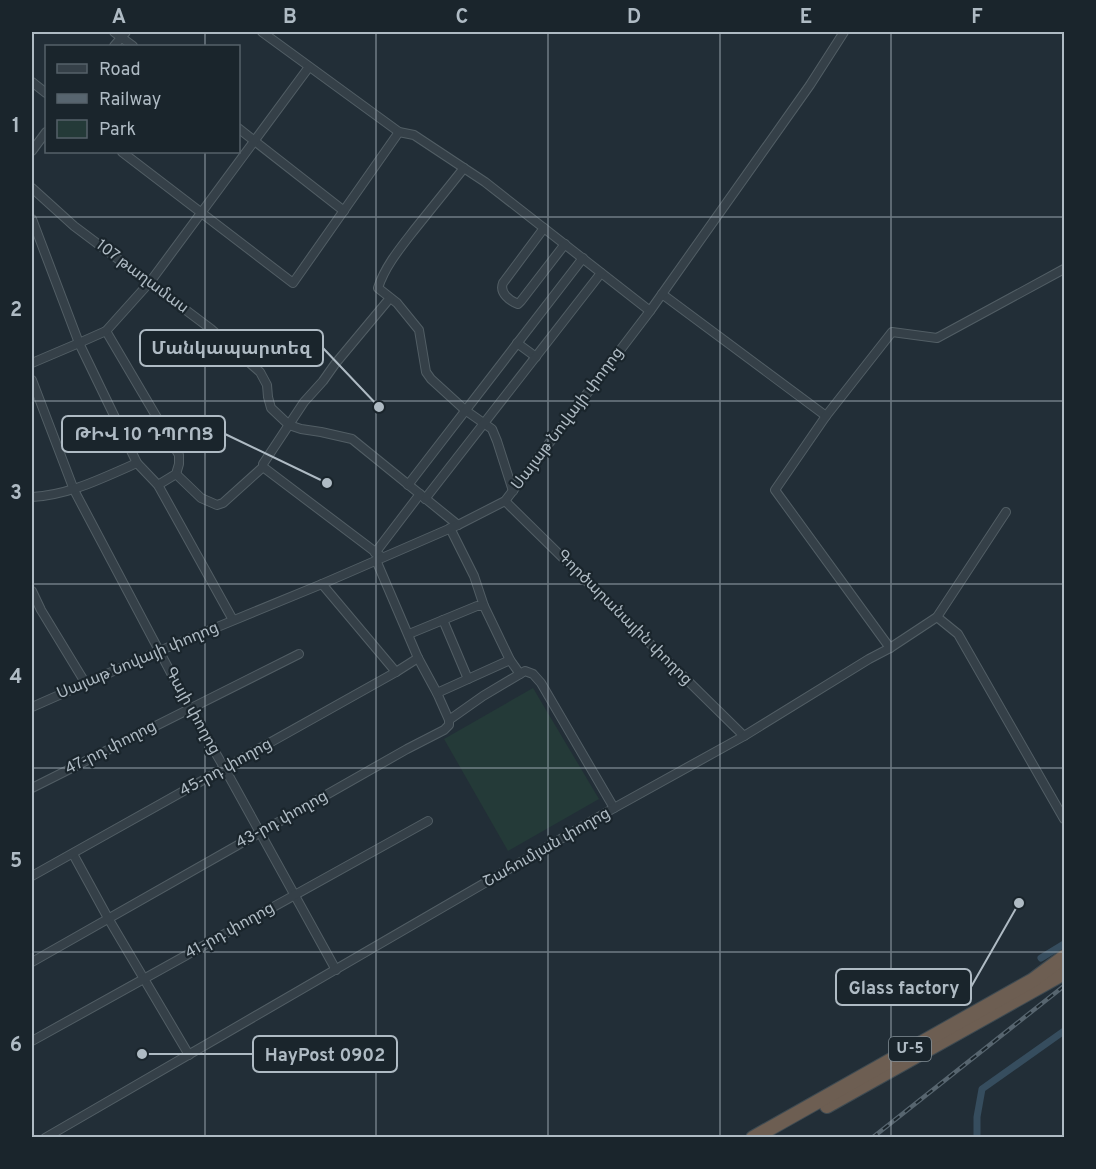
<svg xmlns="http://www.w3.org/2000/svg" width="1096" height="1169" font-family="Overpass,'Noto Sans Armenian',sans-serif">
<style>
.green{fill:#243a38}
.lines{fill:none;stroke-linecap:round;stroke-linejoin:round}
.canal{stroke:#364d5e;stroke-width:7}
.street-casing{stroke:#525e65;stroke-width:10}
.highway-casing{stroke:#3f4b52;stroke-width:16}
.street{stroke:#354048;stroke-width:8}
.highway{stroke:#6d5e52;stroke-width:14}
.rail-casing{stroke:#57656f;stroke-width:4.5}
.rail{stroke:#1a252c;stroke-width:2;stroke-dasharray:7;stroke-linecap:butt}
.grid{fill:none;stroke:#afbbc4;stroke-width:1.5;stroke-opacity:0.55}
.labels{text-anchor:middle;dominant-baseline:central;stroke-width:4.5;stroke-linejoin:round;paint-order:stroke}
.shield{fill:#1a252c;stroke:#828e96;stroke-width:1.5}
.shield-label{font-size:15px;font-weight:bold;fill:#afbbc4}
.street-label{font-size:16px;fill:#afbbc4;stroke:#1a252c}
.leader{fill:none;stroke:#afbbc4;stroke-width:2}
.callout-dot{fill:#afbbc4;stroke:#1a252c;stroke-width:2}
.callout{fill:#1a252c;stroke:#afbbc4;stroke-width:2}
.callout-label{font-size:18px;text-anchor:middle;font-weight:bold;fill:#afbbc4}
.neatline{fill:none;stroke:#afbbc4;stroke-width:2}
.grid-label{font-size:20px;text-anchor:middle;font-weight:bold;fill:#afbbc4}
</style>
<rect width="100%" height="100%" fill="#222e37"/>
<polygon class="green" points="533,688 599,799 508,851 444,739"/>
<g class="lines">
<g class="canal">
<polyline points="1041,958 1064,944"/>
<polyline points="977,1138 977,1117 982,1089 1064,1031"/>
</g>
<g class="street-casing">
<g id="street">
<polyline points="114,32 133,46"/>
<polyline points="262,32 399,132 414,135 485,182 650,311"/>
<polyline points="114,46 126,32"/>
<polyline points="32,82 46,93"/>
<polyline points="238,128 344,211"/>
<polyline points="32,151 46,132"/>
<polyline points="122,152 293,283 399,132"/>
<path d="M464,168c-16,20 -33,41 -49,61 -14,18 -30,37 -37,59l19,15 22,27 7,42 5,7 34,31 27,19 5,12 16,50"/>
<polyline points="32,188 74,226 211,329 260,372 267,385 268,397 271,408 289,425 301,429 321,432 352,439 458,525"/>
<polyline points="32,219 79,343 137,463 158,485 233,620"/>
<path d="M544,228l-41,55c-4,10 7,18 15,21l3,-3 44,-57"/>
<polyline points="662,294 826,416"/>
<polyline points="106,331 179,455 179,464 176,474 158,485"/>
<polyline points="517,343 536,357"/>
<polyline points="32,363 79,343 106,331 150,282 309,67"/>
<polyline points="32,380 74,490 190,709 225,769 336,970"/>
<polyline points="176,474 201,498 217,505 223,503 263,467"/>
<polyline points="408,485 583,258"/>
<path d="M32,497c38,-2 70,-19 105,-34"/>
<polyline points="425,499 601,273"/>
<polyline points="505,501 744,736"/>
<polyline points="450,528 474,576 484,606"/>
<polyline points="375,553 420,494"/>
<polyline points="382,557 263,467 263,464 304,402 323,381 335,364 390,298"/>
<polyline points="376,560 418,658 437,693 449,720"/>
<polyline points="322,584 396,672"/>
<polyline points="32,591 41,610 86,684"/>
<polyline points="937,617 958,634 1064,819"/>
<polyline points="443,620 468,679"/>
<polyline points="409,634 477,606 484,606 510,660 520,674"/>
<polyline points="890,648 775,490 826,416 892,332 937,338 1064,269"/>
<polyline points="437,693 510,660"/>
<polyline points="32,707 159,651 322,584 458,525 505,501 650,311 810,85 844,32"/>
<polyline points="32,788 299,654"/>
<polyline points="73,854 108,918 189,1055"/>
<polyline points="32,876 396,672 418,658"/>
<polyline points="32,962 407,749 444,730 449,725 449,720 483,696 525,671 533,674 541,683 614,808"/>
<polyline points="32,1041 428,821"/>
<polyline points="45,1138 614,808 744,736 869,659 890,648 937,617 1006,512"/>
</g>
</g>
<g class="highway-casing">
<g id="highway">
<polyline points="827,1106 1064,973"/>
<polyline points="753,1138 1033,980 1064,957"/>
</g>
</g>
<use href="#street" class="street"/>
<use href="#highway" class="highway"/>
<g class="rail-casing">
<polyline id="rail" points="872,1138 1064,986"/>
</g>
<use href="#rail" class="rail"/>
</g>
<path class="grid" d="M205,32v14M376,32v1106M548,32v1106M720,32v1106M891,32v1106M205,152v986M32,217h1032M32,401h1032M32,584h1032M32,768h1032M32,952h1032"/>
<g class="labels">
<rect class="shield" x="889" y="1037" width="42" height="24" rx="4.5"/>
<g class="shield-label">
<text x="910" y="1049">Մ-5</text>
</g>
<g class="street-label">
<text transform="translate(142 277) rotate(37)">107 թաղամաս</text>
<text transform="translate(568 419) rotate(-53)">Սայաթ Նովայի փողոց</text>
<text transform="translate(624 618) rotate(45)">Գործարանային փողոց</text>
<text transform="translate(138 661) rotate(-23)">Սայաթ Նովայի փողոց</text>
<text transform="translate(192 711) rotate(61)">Գայի փողոց</text>
<text transform="translate(111 748) rotate(-27)">47-րդ փողոց</text>
<text transform="translate(226 768) rotate(-29)">45-րդ փողոց</text>
<text transform="translate(282 820) rotate(-29)">43-րդ փողոց</text>
<text transform="translate(547 848) rotate(-30)">Շահումյան փողոց</text>
<text transform="translate(230 931) rotate(-29)">41-րդ փողոց</text>
</g>
</g>
<path class="leader" d="M379 407L323 348M327 483L225 434M1019 903L971 987M142 1054L253 1054"/>
<g class="callout-dot">
<circle cx="379" cy="407" r="6"/>
<circle cx="327" cy="483" r="6"/>
<circle cx="1019" cy="903" r="6"/>
<circle cx="142" cy="1054" r="6"/>
</g>
<g class="callout">
<rect x="140" y="330" width="183" height="36" rx="6"/>
<rect x="62" y="416" width="163" height="36" rx="6"/>
<rect x="836" y="969" width="135" height="36" rx="6"/>
<rect x="253" y="1036" width="144" height="36" rx="6"/>
</g>
<g class="callout-label">
<text x="231" y="354">Մանկապարտեզ</text>
<text x="144" y="440">ԹԻՎ 10 ԴՊՐՈՑ</text>
<text x="904" y="994">Glass factory</text>
<text x="325" y="1061">HayPost 0902</text>
</g>
<rect width="1096" height="1169" fill="none" stroke="#1a252c" stroke-width="66"/>
<rect x="45" y="45" width="195" height="108" fill="#1a252c" stroke="#566169" stroke-width="1.5"/>
<rect x="57" y="64" width="30" height="9" fill="#354048" stroke="#566169" stroke-width="1.5"/>
<text x="99" y="75" font-size="18" fill="#afbbc4">Road</text>
<rect x="57" y="94" width="30" height="9" fill="#57656f" stroke="#566169" stroke-width="1.5"/>
<text x="99" y="105" font-size="18" fill="#afbbc4">Railway</text>
<rect x="57" y="120" width="30" height="18" fill="#243a38" stroke="#566169" stroke-width="1.5"/>
<text x="99" y="135" font-size="18" fill="#afbbc4">Park</text>
<rect x="33" y="33" width="1030" height="1103" class="neatline"/>
<g class="grid-label">
<text x="119" y="23">A</text>
<text x="290" y="23">B</text>
<text x="462" y="23">C</text>
<text x="634" y="23">D</text>
<text x="806" y="23">E</text>
<text x="977" y="23">F</text>
<text x="16" y="132">1</text>
<text x="16" y="316">2</text>
<text x="16" y="499">3</text>
<text x="16" y="683">4</text>
<text x="16" y="867">5</text>
<text x="16" y="1051">6</text>
</g>
</svg>
